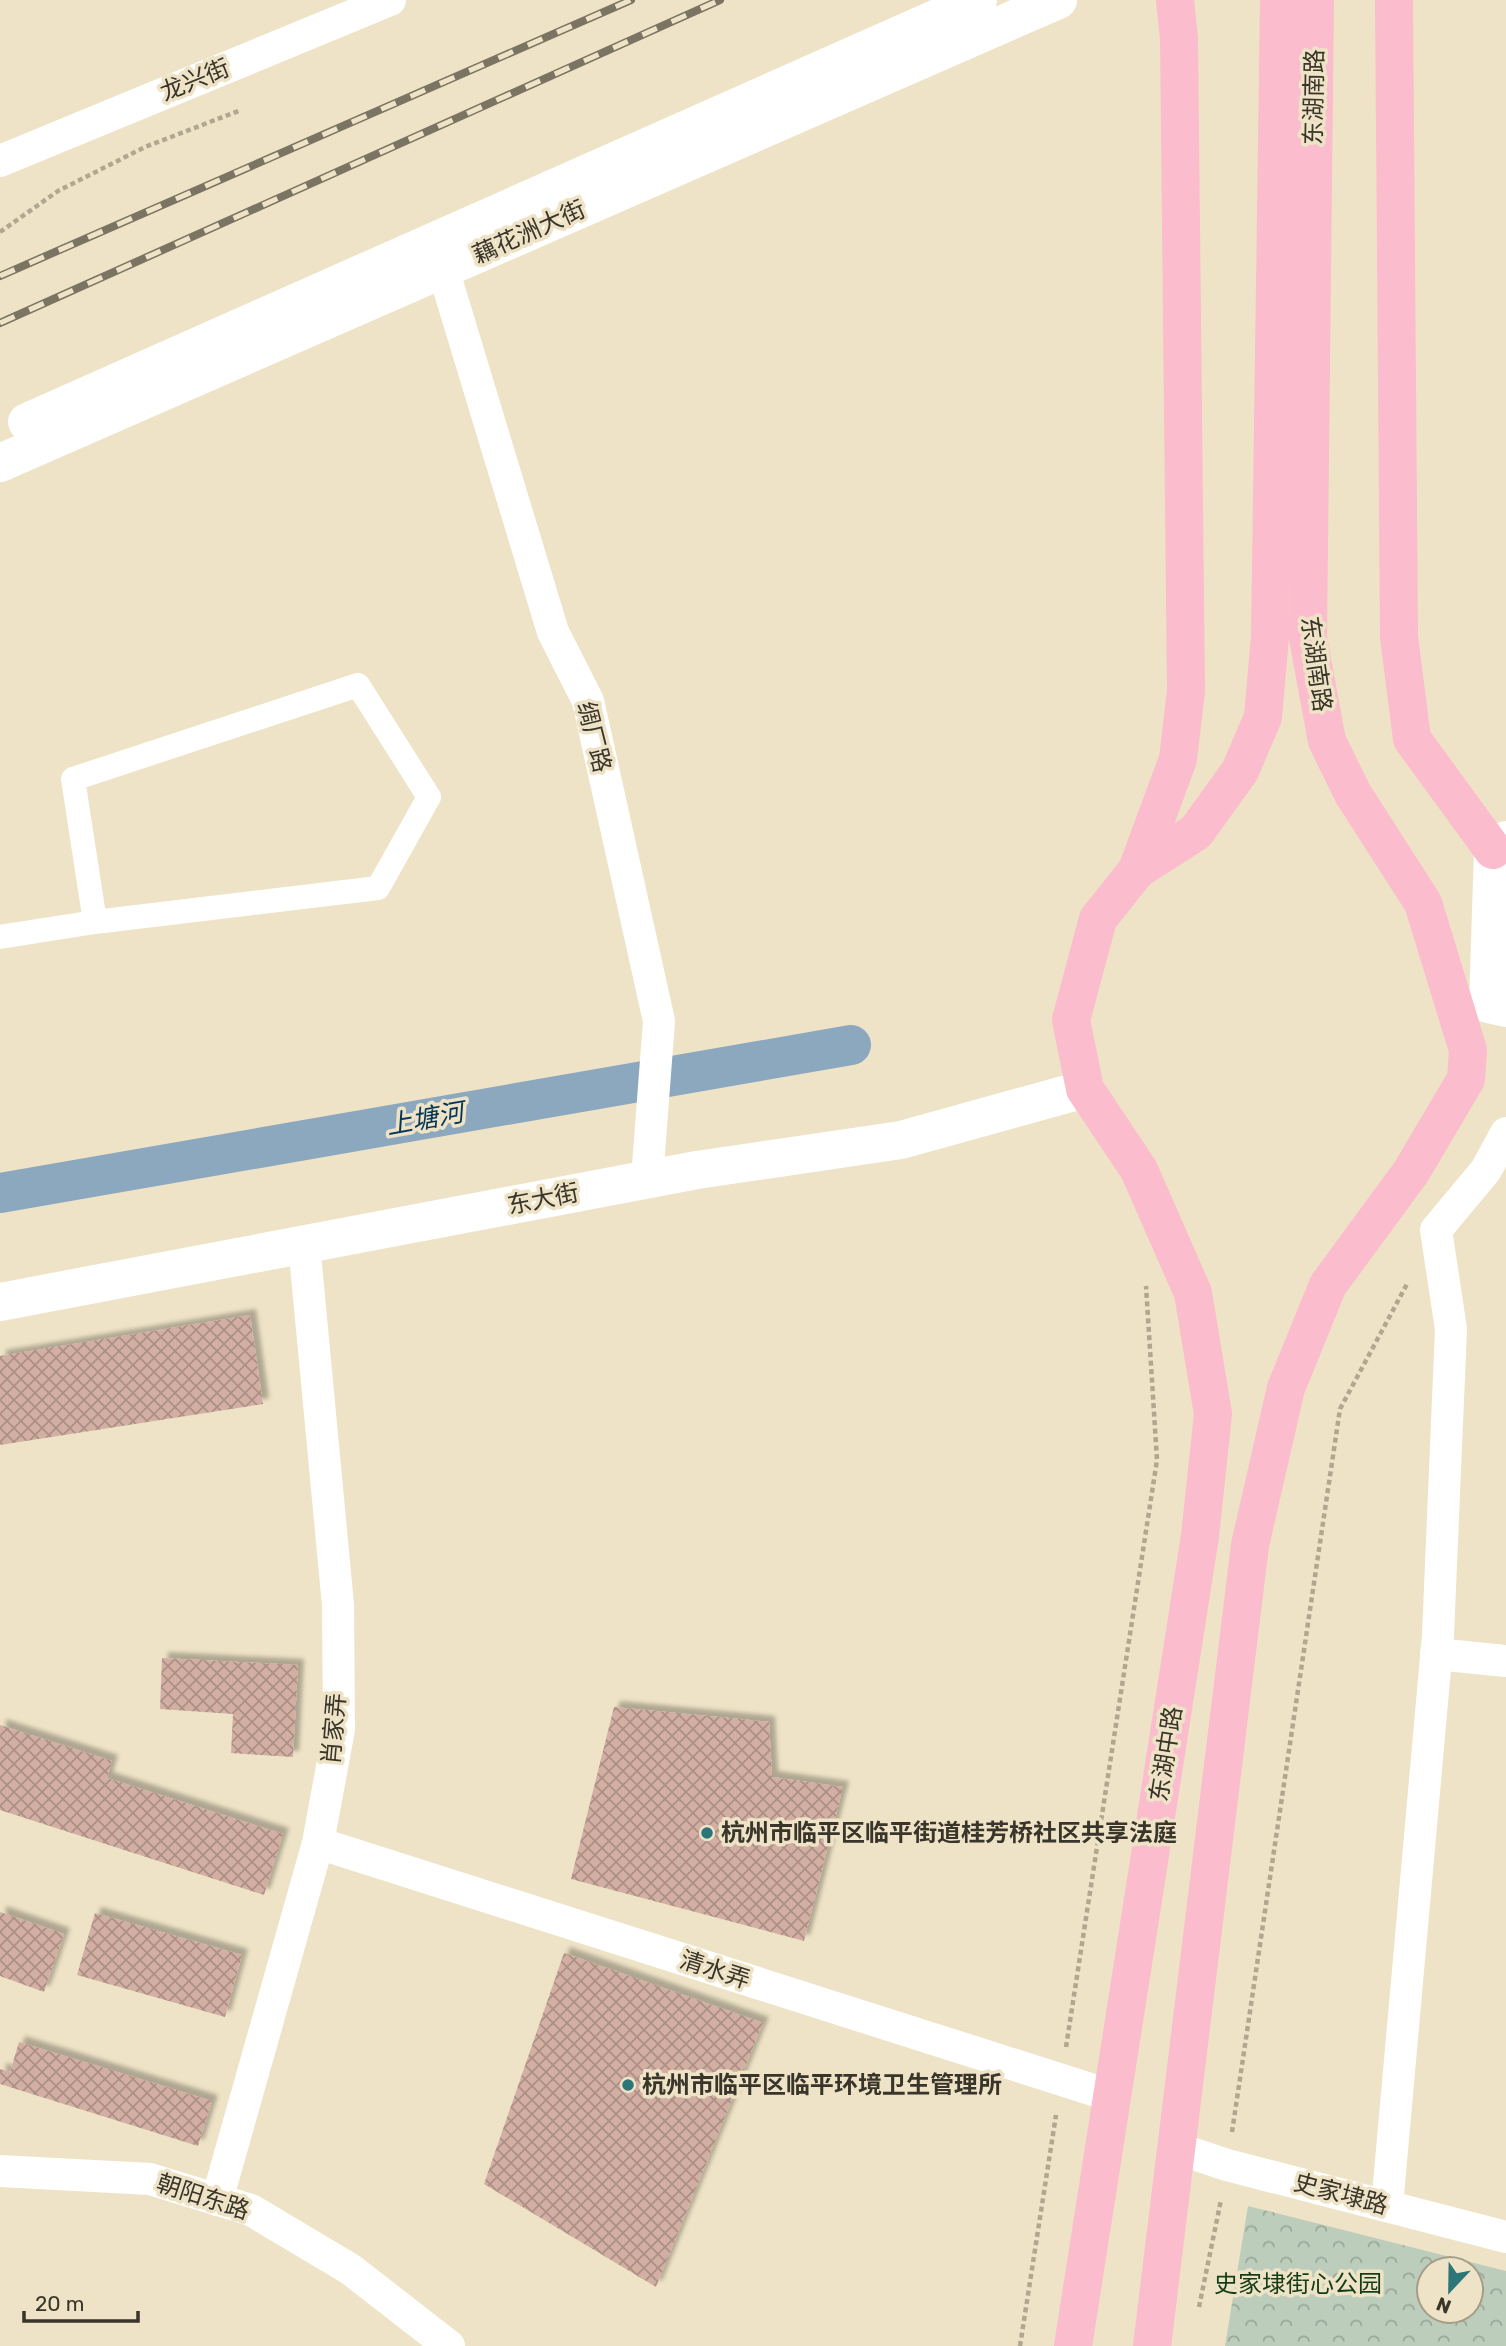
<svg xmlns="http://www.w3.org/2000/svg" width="1506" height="2346" font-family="Rubik,'Noto Sans SC',sans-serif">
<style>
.park{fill:url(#park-crowns);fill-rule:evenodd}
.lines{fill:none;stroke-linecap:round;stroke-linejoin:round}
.canal{stroke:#8ca8bf;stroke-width:40}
.building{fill:url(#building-cross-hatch);filter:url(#shadow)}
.path{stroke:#afa790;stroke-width:4.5;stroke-dasharray:5 3.5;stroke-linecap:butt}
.pedestrian{stroke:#fff;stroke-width:24}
.minor{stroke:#fff;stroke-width:32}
.tertiary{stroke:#fff;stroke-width:38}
.secondary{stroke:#fff;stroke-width:38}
.primary{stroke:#fbbccd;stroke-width:38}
.rail-casing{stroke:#7b7462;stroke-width:8}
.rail{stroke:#eee3c6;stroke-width:5;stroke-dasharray:16;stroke-linecap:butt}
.poi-dot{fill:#2c7679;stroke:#eee3c6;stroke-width:2.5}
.labels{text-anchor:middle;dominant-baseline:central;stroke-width:7;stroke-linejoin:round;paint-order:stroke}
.street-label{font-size:24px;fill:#3a352a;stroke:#eee3c6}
.poi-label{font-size:24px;font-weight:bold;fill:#3a352a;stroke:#eee3c6;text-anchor:start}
.park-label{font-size:24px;fill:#143c18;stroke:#eee3c6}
.water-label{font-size:26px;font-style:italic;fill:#023656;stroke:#eee3c6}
</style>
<defs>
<pattern id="park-crowns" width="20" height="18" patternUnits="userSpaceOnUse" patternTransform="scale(1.75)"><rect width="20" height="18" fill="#bccdbc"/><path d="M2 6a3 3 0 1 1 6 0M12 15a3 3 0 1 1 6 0" fill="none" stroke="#9aa799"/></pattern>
<pattern id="building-cross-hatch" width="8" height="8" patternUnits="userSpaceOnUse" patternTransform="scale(1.75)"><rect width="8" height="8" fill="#d3afa3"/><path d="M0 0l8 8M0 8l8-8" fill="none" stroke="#ac8f85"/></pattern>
<filter id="shadow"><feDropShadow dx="6" dy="-6" stdDeviation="2" flood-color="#0004"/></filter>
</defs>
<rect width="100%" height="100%" fill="#eee3c6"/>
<path class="park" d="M1248,2206l258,65v75h-281zM1429,2269h42v42h-42z"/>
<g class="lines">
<polyline class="canal" points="0,1193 851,1045"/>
</g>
<g class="building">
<polygon points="250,1315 263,1404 0,1445 0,1356"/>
<polygon points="162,1658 298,1665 293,1757 231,1753 233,1714 160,1709"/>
<polygon points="614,1707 769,1722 772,1777 843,1787 804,1941 571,1879"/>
<polygon points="0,1725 112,1761 107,1778 283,1834 264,1895 0,1810"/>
<polygon points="0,1912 64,1934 44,1992 0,1976"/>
<polygon points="95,1913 242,1955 225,2017 77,1975"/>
<polygon points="564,1953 763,2023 656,2287 484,2184"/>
<polygon points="19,2042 212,2101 198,2146 0,2084 0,2069 10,2072"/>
</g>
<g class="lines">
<g class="path">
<polyline points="0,232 58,191 145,147 241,110"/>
<polyline points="1066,2047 1157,1460 1146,1286"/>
<polyline points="1232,2132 1340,1409 1407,1284"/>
<polyline points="1199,2307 1221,2200"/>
<polyline points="1020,2346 1056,2115"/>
</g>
<polyline class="pedestrian" points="0,937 95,922 378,888 429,797 358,685 73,779 95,922"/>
<g class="minor">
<polyline points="0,161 390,0"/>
<polyline points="443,269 553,632 588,701 659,1021 647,1179"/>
<polyline points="1436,1654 1506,1661"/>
<polyline points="318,1843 1112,2096"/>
<polyline points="1176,2148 1227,2165 1506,2237"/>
<polyline points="0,2171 150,2179 251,2210 350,2269 449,2346"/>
<polyline points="217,2200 318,1843 339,1729 338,1605 304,1244"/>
<polyline points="1387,2206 1438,1635 1451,1329 1436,1230 1486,1170 1506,1133"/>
</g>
<g class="tertiary">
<polyline points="1506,840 1493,850 1488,1004 1506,1008"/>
<polyline points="0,1302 697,1170 901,1140 1085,1089"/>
</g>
<g class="secondary">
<polyline points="27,422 978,0"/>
<polyline points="0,463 1058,0"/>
</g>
<g class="primary">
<polyline points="1394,0 1399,637 1412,739 1493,850"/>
<polyline points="1137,870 1178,759 1186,691 1179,39 1175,0"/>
<polyline points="1073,2346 1200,1536 1213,1414 1193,1293 1139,1170 1085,1089 1071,1020 1098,919 1137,870 1196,832 1240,771 1263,717 1270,637 1279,0"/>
<polyline points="1152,2346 1250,1545 1286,1388 1328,1285 1411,1172 1466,1079 1468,1050 1423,903 1353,794 1327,741 1308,638 1315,0"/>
</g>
<g class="rail-casing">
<g id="rail">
<polyline points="0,276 631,0"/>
<polyline points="0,323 720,0"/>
</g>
</g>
<use href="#rail" class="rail"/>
</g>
<g class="poi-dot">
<circle cx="707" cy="1833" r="7"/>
<circle cx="628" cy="2085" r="7"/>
</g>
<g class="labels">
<g class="street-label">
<text transform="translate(195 80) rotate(-22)">龙兴街</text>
<text transform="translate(1314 97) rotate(-89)">东湖南路</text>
<text transform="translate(529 232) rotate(-24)">藕花洲大街</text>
<text transform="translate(1316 664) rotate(82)">东湖南路</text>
<text transform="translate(594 737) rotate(76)">绸厂路</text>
<text transform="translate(543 1199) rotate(-11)">东大街</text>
<text transform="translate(334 1729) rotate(-85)">肖家弄</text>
<text transform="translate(1166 1754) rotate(-81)">东湖中路</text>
<text transform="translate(715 1970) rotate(18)">清水弄</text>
<text transform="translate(1341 2194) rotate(15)">史家埭路</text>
<text transform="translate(203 2197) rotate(18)">朝阳东路</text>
</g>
<g class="poi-label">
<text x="721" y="1833">杭州市临平区临平街道桂芳桥社区共享法庭</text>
<text x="642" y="2085">杭州市临平区临平环境卫生管理所</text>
</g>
<g class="park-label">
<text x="1298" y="2284">史家埭街心公园</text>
</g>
<g class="water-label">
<text transform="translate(425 1119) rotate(-10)">上塘河</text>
</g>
</g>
<g transform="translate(1450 2290) rotate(202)"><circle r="33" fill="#eee3c6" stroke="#a69d88" stroke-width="2"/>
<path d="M0-5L12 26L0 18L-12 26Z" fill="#2c7679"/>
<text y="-10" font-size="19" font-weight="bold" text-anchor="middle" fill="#3a352a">N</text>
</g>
<path d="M24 2311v10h114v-10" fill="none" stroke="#3a352a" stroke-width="3.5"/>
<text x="35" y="2311" font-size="21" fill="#3a352a" stroke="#eee3c6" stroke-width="5" paint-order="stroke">20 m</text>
</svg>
